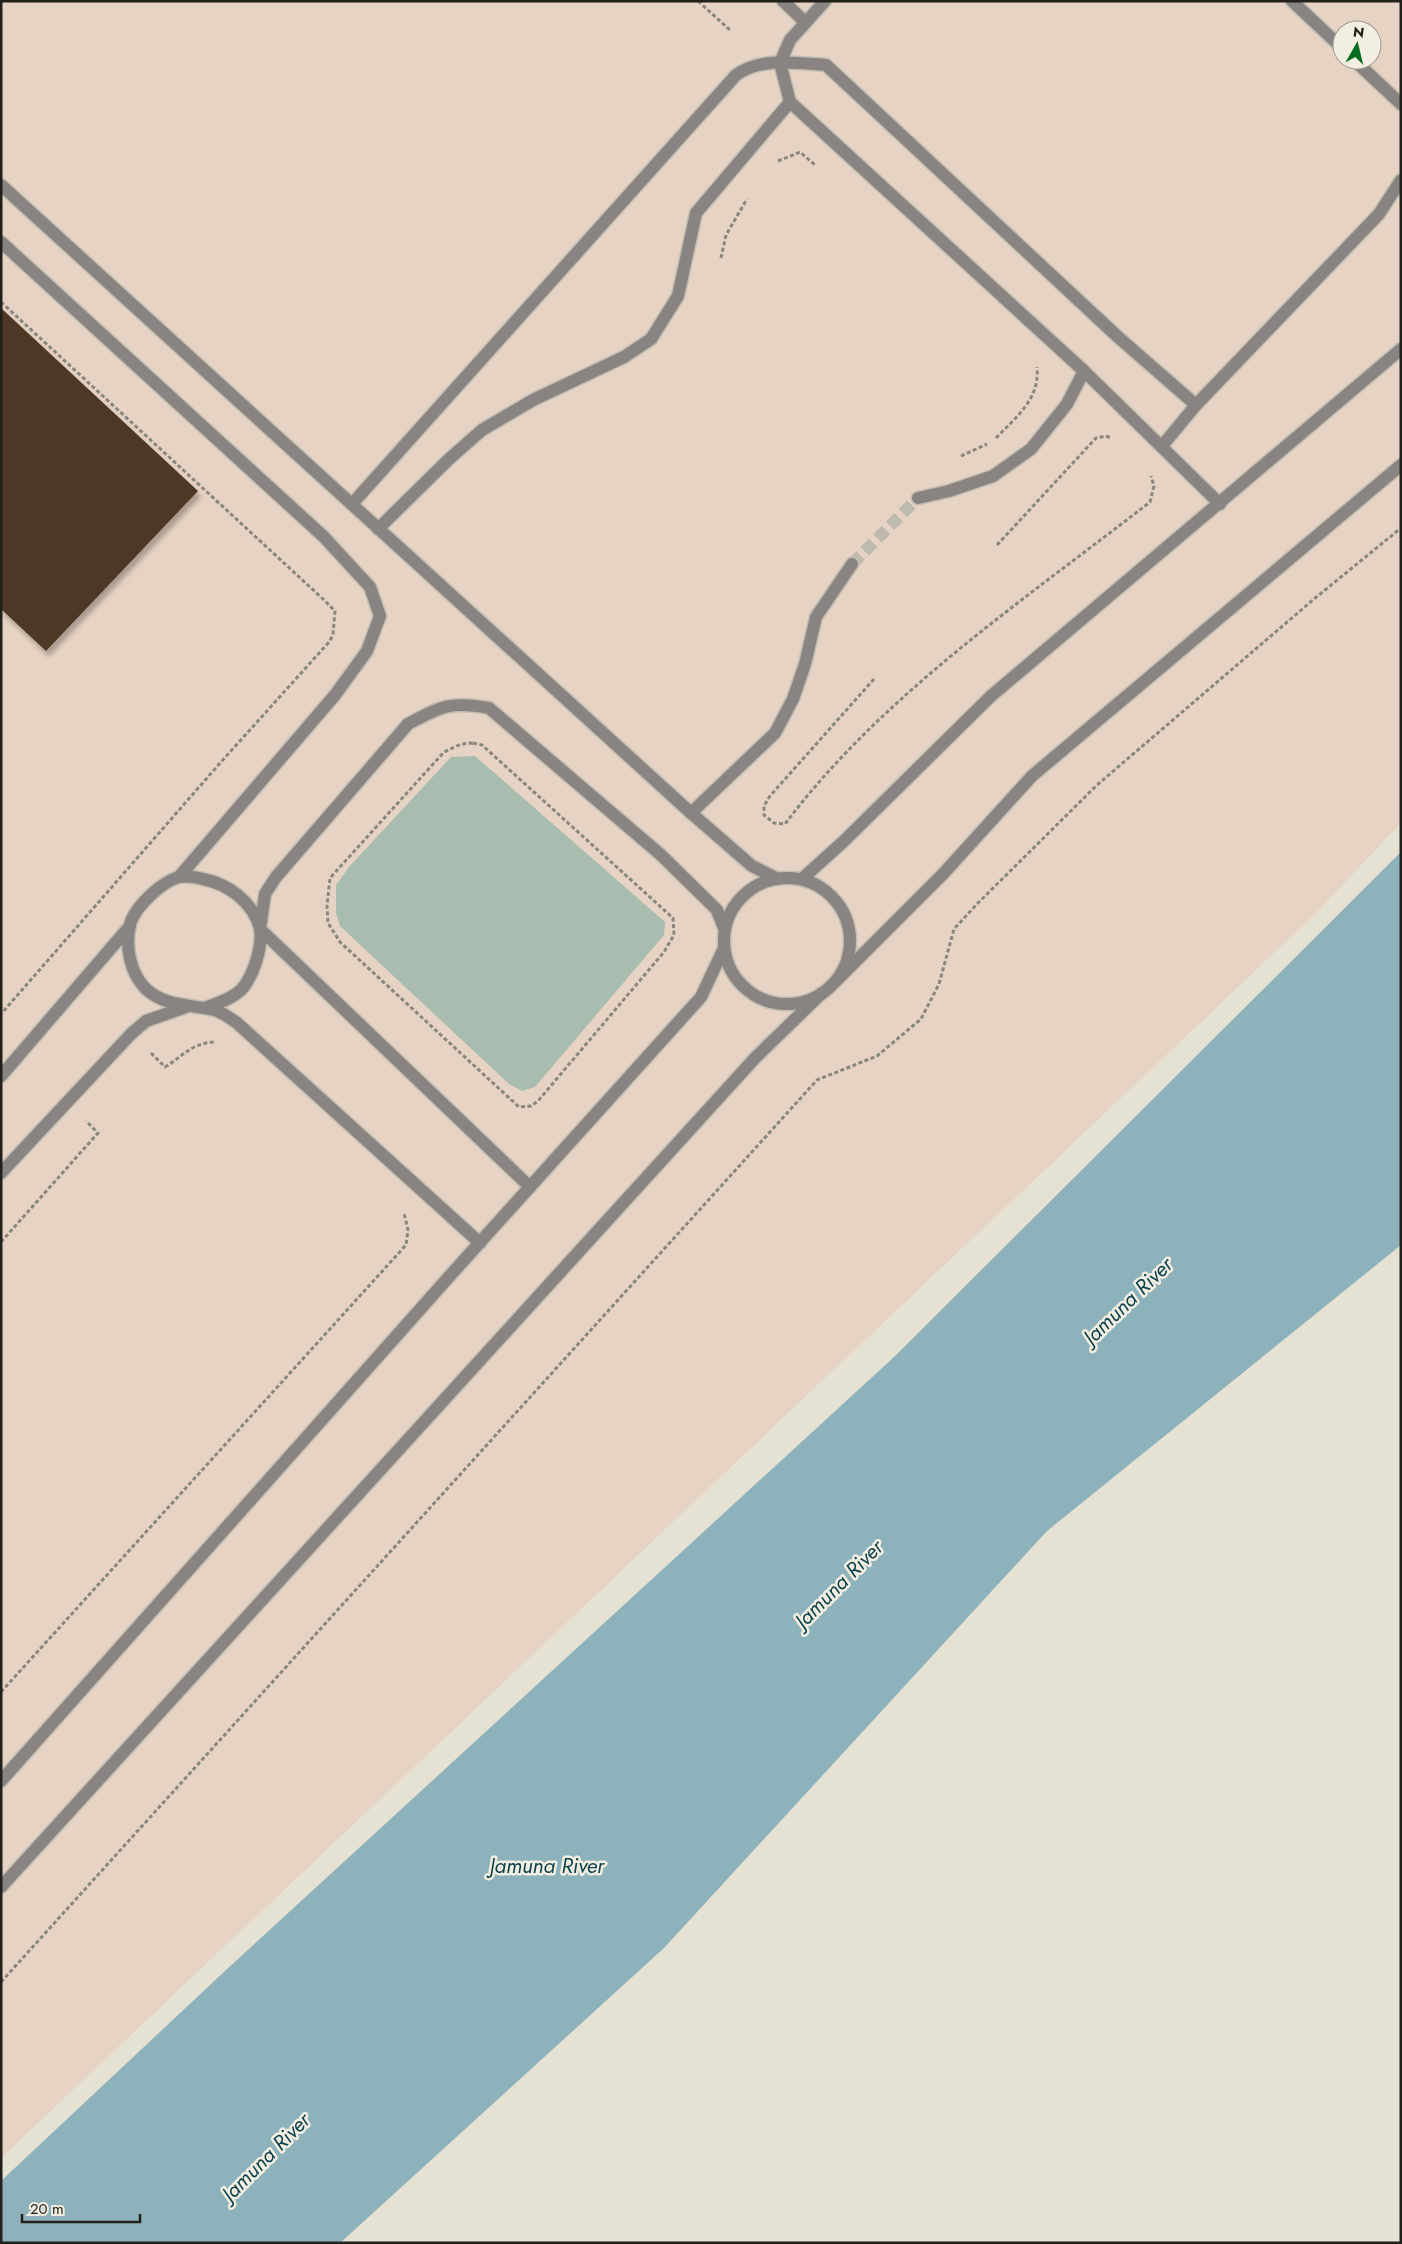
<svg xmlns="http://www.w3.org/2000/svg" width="1402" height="2244" font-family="Jost,sans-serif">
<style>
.education{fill:#e6d3c3;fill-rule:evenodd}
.green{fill:#a8bcb0}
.water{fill:#8eb2bc}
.building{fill:#4e3927;filter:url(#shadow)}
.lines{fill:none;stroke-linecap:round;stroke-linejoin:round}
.minor-tunnel{stroke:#bebaae;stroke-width:12;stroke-dasharray:12 6;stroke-linecap:butt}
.minor-casing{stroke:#c2beb2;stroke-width:15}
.path{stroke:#89877d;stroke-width:3;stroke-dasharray:4 2.5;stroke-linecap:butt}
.minor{stroke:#898481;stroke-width:12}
.labels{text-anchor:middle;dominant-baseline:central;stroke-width:5;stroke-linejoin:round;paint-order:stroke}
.water-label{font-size:21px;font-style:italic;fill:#0c424e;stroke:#f2eee1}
</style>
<defs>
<filter id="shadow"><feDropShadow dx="3" dy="5.5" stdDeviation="2.5" flood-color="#0004"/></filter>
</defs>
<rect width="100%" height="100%" fill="#e5e1d3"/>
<path class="education" d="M1,1h1400v822l-88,93 -1312,1242zM1342,30h30v30h-30z"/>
<polygon class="green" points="475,756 665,922 664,935 535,1087 522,1091 509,1084 340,926 336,913 336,885 349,867 451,757"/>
<polygon class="water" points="1401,852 1401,1245 1047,1531 664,1948 340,2243 1,2243 1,2181 226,1970 893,1358"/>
<polygon class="building" points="1,308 198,491 46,651 1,609"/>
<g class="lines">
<polyline class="minor-tunnel" points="852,564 918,498"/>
<g class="minor-casing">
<g id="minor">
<polyline points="783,1 805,22"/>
<polyline points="825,1 790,40 780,63 790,102 1084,371 1220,504"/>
<polyline points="1292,1 1342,48"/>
<polyline points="1354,60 1401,104"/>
<polyline points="1,185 691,813 752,866 778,879"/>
<polyline points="1,242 324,537 370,587 380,616 367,651 335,695 179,877"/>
<polyline points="1162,446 1196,405 1379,214 1401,180"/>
<polyline points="918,498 949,491 993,476 1031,449 1067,404 1084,371"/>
<path d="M352,504l384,-429c25,-18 60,-12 90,-10l292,272 78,68"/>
<polyline points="378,529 448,460 482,430 533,400 624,357 651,339 678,296 696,213 790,102"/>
<polyline points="691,813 775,733 793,699 805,664 816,617 852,564"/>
<polyline points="803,878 844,841 991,696 1401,349"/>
<circle cx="787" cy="941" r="63"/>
<polyline points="838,979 943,874 1032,776 1401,465"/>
<path d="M205,1008c13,-5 27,-9 37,-19 6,-7 11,-18 14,-27 3,-10 6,-23 4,-34 -7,-26 -32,-44 -57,-49 -8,-2 -19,-4 -27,-1 -8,3 -15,8 -22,14 -10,9 -21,20 -24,33 -5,22 0,48 16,64 20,18 43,15 68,21 8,2 16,8 23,13l243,220"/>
<polyline points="1,1076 130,926"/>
<polyline points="1,1173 131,1034 146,1021 186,1007"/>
<path d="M530,1187l-270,-258 5,-35 11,-17 132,-153c33,-18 43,-23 81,-16l172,147 56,55 7,18"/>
<polyline points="1,1781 447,1279 701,997 724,948"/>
<polyline points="1,1887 755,1058 822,993"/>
</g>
</g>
<g class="path">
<polyline points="698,1 731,31"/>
<polyline points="778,161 800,152 815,165"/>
<polyline points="721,258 726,235 747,199"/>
<polyline points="1,302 323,599 335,611 333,634 330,641 221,762 1,1014"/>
<path d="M996,438c21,-22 44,-39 41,-71"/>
<polyline points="961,456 987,444"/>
<polyline points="997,545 1096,438 1106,436 1111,438"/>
<path d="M874,679l-104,117 -6,10v9l10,8 11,1c97,-129 239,-224 365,-322l4,-16 -3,-10"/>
<polygon points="473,743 482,745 673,918 674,935 664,952 538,1101 531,1106 519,1107 340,942 328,923 327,906 330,878 444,752 461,744"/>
<path d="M151,1053l14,14c18,-11 28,-25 51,-25"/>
<polyline points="1,1242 98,1133 86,1121"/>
<polyline points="1,1692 406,1245 408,1230 404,1213"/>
<polyline points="1,1982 817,1080 877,1056 921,1019 939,984 954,929 977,904 1097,785 1314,599 1401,528"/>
</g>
<use href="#minor" class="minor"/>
</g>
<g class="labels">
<g class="water-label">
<text transform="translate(1128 1301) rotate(-44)">Jamuna River</text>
<text transform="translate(839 1584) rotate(-45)">Jamuna River</text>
<text x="547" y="1866">Jamuna River</text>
<text transform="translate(266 2157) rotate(-45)">Jamuna River</text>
</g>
</g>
<rect width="1402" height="2244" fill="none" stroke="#21201b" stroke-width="5"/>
<g transform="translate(1357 45) rotate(8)"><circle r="24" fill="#f2eee1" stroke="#9e9c92"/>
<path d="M0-4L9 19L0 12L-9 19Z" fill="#066e1c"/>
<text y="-8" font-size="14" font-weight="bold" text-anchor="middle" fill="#21201b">N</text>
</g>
<path d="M22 2214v8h118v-8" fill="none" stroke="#21201b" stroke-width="2.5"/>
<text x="30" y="2214" font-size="15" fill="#21201b" stroke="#f2eee1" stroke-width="4" paint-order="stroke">20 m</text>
</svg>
